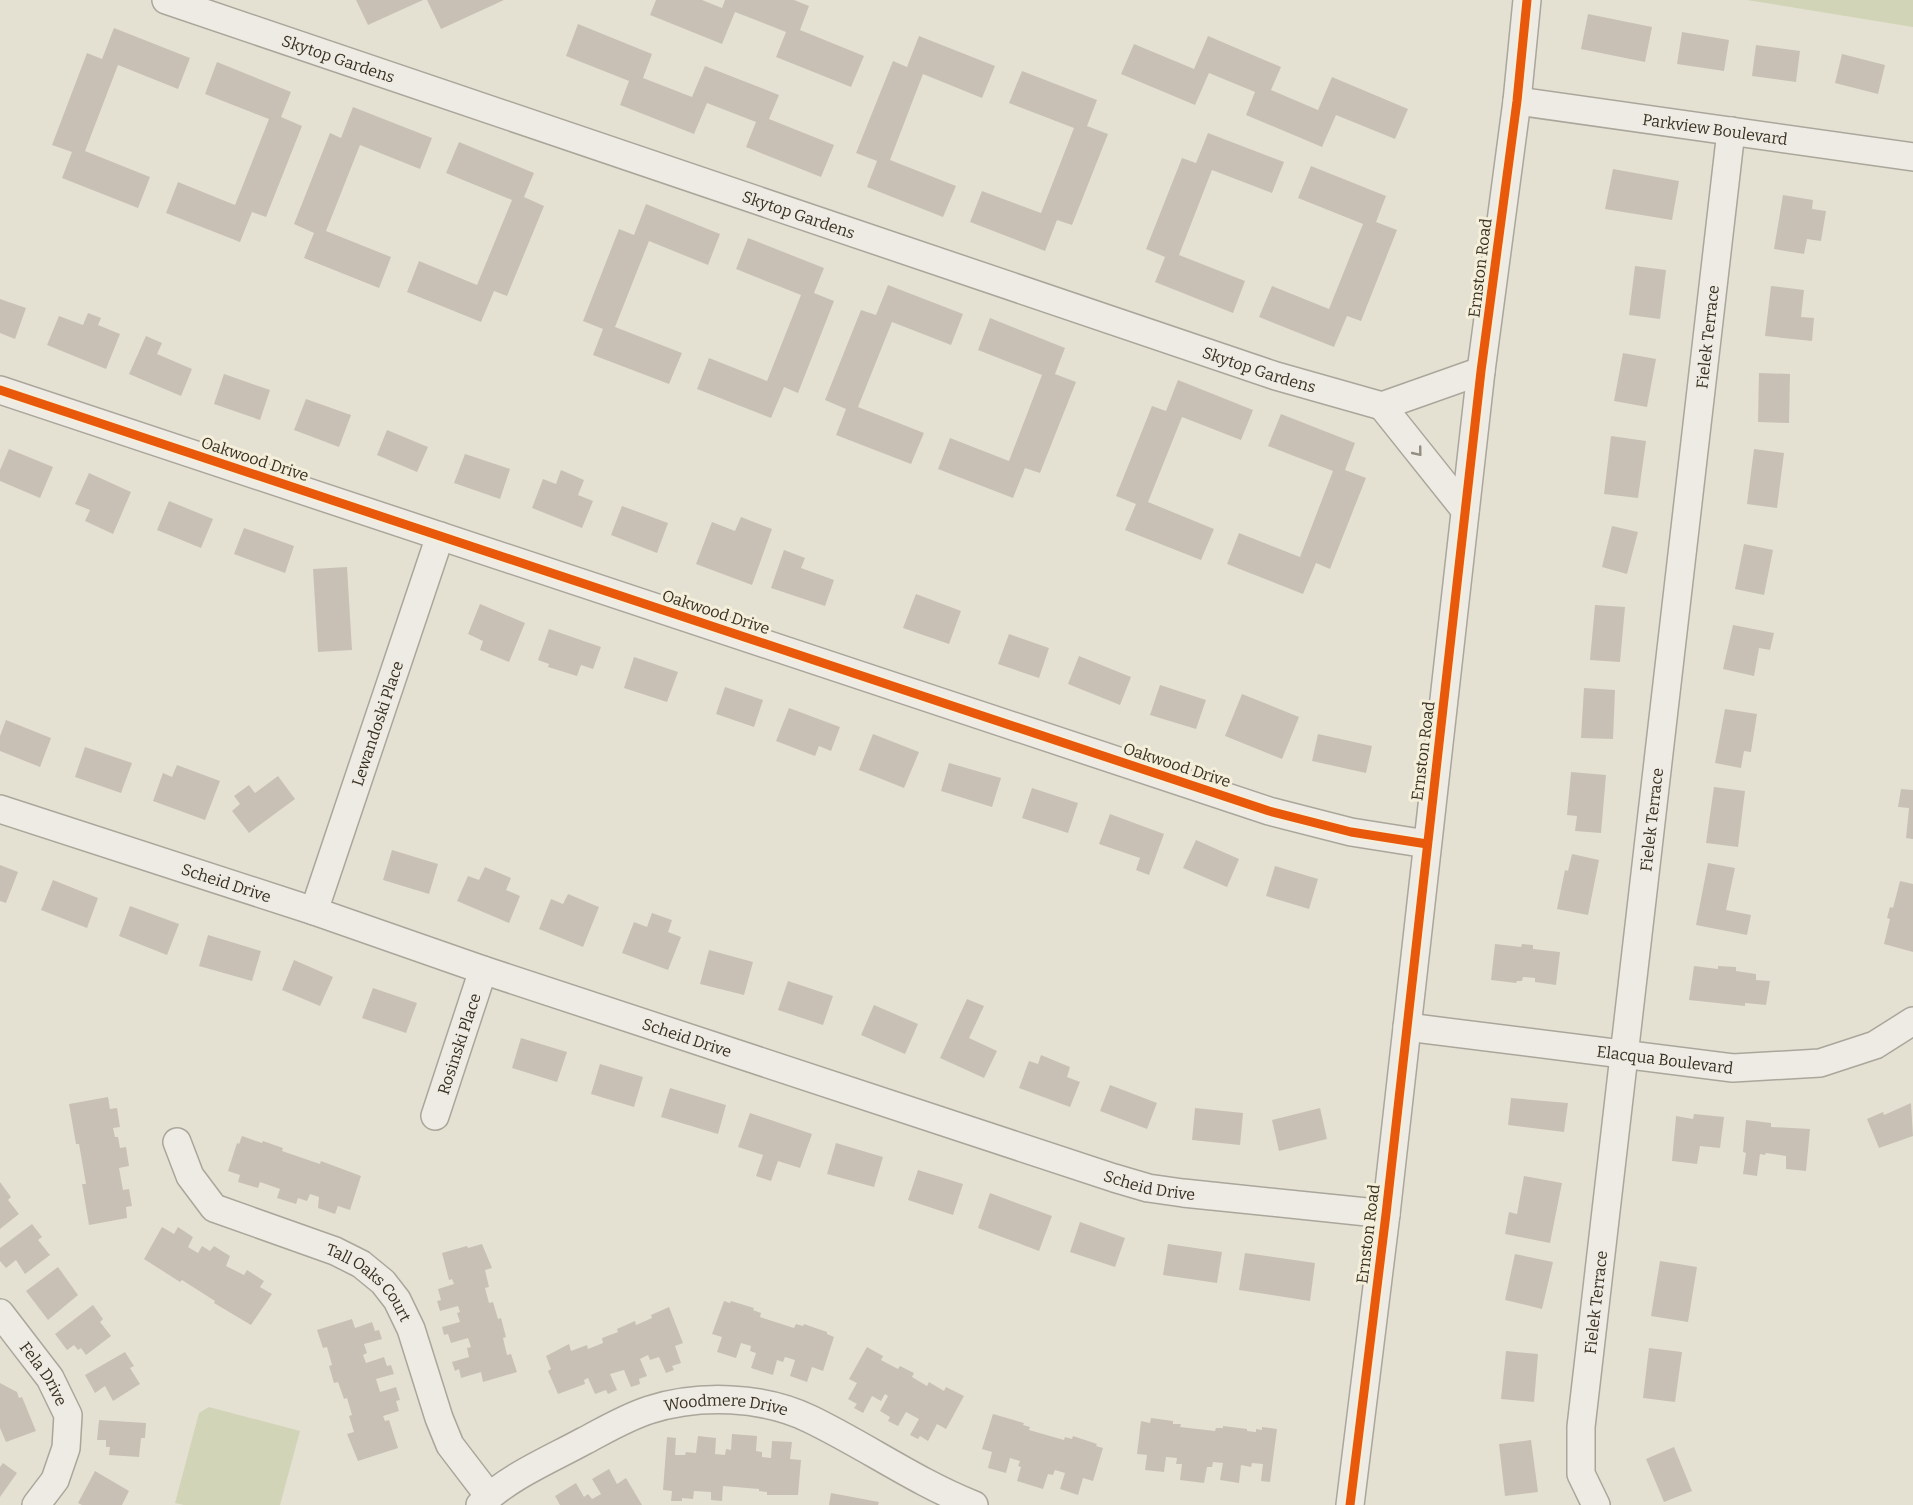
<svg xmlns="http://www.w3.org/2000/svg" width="1913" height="1505" font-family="Bitter,serif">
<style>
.green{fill:#d1d4b6}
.building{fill:#c8c0b4}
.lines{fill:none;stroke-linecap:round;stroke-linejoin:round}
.minor-casing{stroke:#aaa69b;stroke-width:30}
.minor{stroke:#edebe3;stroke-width:27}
.cycleway-casing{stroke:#f4efda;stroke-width:13}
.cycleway{stroke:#e8590c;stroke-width:9}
.oneway{stroke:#948e82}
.labels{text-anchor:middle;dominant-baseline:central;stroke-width:6;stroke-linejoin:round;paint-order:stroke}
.street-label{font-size:16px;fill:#3a3022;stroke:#f4efda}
</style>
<rect width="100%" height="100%" fill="#e4e1d3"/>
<g class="green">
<polygon points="1747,0 1913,0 1913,27"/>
<polygon points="209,1407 300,1431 280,1505 184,1505 175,1503 199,1413"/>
</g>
<g class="building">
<polygon points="356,0 423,0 368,25"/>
<polygon points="427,0 504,0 441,29"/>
<polygon points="656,0 702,0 722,8 725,0 794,0 809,6 800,30 864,56 851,87 776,57 786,32 735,12 722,44 650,15"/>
<polygon points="1588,14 1652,27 1645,62 1581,49"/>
<polygon points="578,24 652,54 643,78 692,97 705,66 779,95 769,119 834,145 821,177 746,147 756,122 707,103 694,134 620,105 629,81 566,56"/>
<polygon points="114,28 190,58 178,89 118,65 85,151 150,177 138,208 62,178 72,152 52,145 87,53 102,59"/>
<polygon points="1682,32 1729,40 1724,71 1677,64"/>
<polygon points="919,36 995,66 982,98 923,74 890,160 956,186 943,217 867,187 877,161 856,153 893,61 907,67"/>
<polygon points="1208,36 1281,67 1271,90 1318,110 1332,77 1408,109 1395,139 1336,115 1322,147 1246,115 1255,92 1209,73 1195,105 1121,74 1134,44 1194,69"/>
<polygon points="1756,45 1800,51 1796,82 1752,76"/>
<polygon points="1842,54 1885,65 1878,94 1835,83"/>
<polygon points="217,62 291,92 281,117 302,126 266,217 252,212 240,242 166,213 178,182 235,205 269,119 205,94"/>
<polygon points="1022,71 1097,100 1087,126 1108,134 1072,225 1057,220 1045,251 970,222 982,191 1041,213 1074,128 1009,103"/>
<polygon points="353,107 432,138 420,169 360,145 326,231 391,257 379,288 304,258 314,233 294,224 330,133 341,138"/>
<polygon points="1208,133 1284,162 1272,193 1212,170 1179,255 1245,281 1233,313 1155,282 1165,257 1146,249 1182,158 1196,163"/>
<polygon points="459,142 534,173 524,197 544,206 507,296 494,291 481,322 407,292 419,261 477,285 512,200 446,173"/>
<polygon points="1311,166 1386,196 1376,222 1397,230 1361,321 1347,316 1334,347 1259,317 1272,286 1329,309 1363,224 1298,198"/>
<polygon points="1613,169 1679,181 1672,220 1605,209"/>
<polygon points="1783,195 1813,200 1812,209 1826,211 1821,241 1807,239 1804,254 1774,249"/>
<polygon points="646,204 720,234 708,265 649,241 615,327 682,353 669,384 593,355 603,329 583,321 619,229 634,235"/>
<polygon points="748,238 824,268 814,293 834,301 798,393 784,387 771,418 697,389 709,358 767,381 801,295 736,269"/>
<polygon points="1635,266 1666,270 1660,319 1629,315"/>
<polygon points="888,285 963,314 951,345 892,322 858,407 924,433 911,464 836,435 846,409 825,400 861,310 876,315"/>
<polygon points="1771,286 1804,290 1801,317 1814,318 1812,341 1765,336"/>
<polygon points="0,299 26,308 15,339 0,333"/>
<polygon points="88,313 101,318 98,325 120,334 106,369 47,345 59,316 83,325"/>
<polygon points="990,318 1065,348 1055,374 1076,382 1040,473 1025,468 1013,498 938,469 950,438 1009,461 1042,375 978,350"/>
<polygon points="146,336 162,343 157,354 192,369 181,396 129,374"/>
<polygon points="1623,353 1656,359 1647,407 1614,401"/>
<polygon points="1759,373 1790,374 1789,423 1758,422"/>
<polygon points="224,374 270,390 260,420 214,404"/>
<polygon points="1178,380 1253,410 1241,440 1182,417 1148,502 1214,529 1201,560 1125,530 1136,504 1116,496 1152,406 1166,411"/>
<polygon points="306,399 351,415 339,447 294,430"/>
<polygon points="1281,414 1355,443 1345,470 1366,478 1330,569 1316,563 1303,594 1227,564 1239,533 1300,557 1333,471 1268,446"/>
<polygon points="387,430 428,447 417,472 377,455"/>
<polygon points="1611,436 1646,441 1638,498 1604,494"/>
<polygon points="9,449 53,467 40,498 0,481 0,470"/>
<polygon points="1754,449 1784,453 1777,508 1747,504"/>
<polygon points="465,454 510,469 500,499 454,483"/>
<polygon points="561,470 584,480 578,495 593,501 582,528 532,508 543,479 556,484"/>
<polygon points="89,473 131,492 113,534 85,521 90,510 75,504"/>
<polygon points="169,501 213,519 201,548 157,530"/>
<polygon points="622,506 668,523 657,553 611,535"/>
<polygon points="741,517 772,529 752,585 696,564 712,522 735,531"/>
<polygon points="1612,526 1638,532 1627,574 1602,567"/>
<polygon points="244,528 294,546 285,573 234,554"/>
<polygon points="1744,544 1773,550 1764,595 1735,589"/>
<polygon points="784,550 805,558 801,568 834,580 825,606 771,588"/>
<polygon points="347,567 352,650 318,652 313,569"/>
<polygon points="916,594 961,611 949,644 903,628"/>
<polygon points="480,604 525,623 509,662 480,650 483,641 468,634"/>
<polygon points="1595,605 1625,607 1620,662 1590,660"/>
<polygon points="1733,625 1774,633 1770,650 1759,648 1754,676 1723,669"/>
<polygon points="549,629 601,647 593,669 581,665 577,676 548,667 549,664 538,660"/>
<polygon points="1009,634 1049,648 1039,678 998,664"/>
<polygon points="1079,656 1131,677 1120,705 1068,684"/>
<polygon points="634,657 678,672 667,702 624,688"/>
<polygon points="1160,685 1206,700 1196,729 1150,715"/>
<polygon points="725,687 763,700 754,727 716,714"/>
<polygon points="1584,688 1615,690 1613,739 1581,738"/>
<polygon points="1242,694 1299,717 1282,759 1225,736"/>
<polygon points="789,708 840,727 831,751 819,746 815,756 776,741"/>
<polygon points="1725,709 1757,714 1751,752 1744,751 1741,768 1715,763"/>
<polygon points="6,720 51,738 40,767 0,751 0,736"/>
<polygon points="873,734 919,752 904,788 859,770"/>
<polygon points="1318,734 1372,746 1366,773 1312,761"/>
<polygon points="85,747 132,763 121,793 75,777"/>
<polygon points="949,763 1001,778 992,807 941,791"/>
<polygon points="177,765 220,781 205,820 153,801 163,773 172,777"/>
<polygon points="1571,772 1606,775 1601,833 1575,831 1577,816 1567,815"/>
<polygon points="278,776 295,799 249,833 232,811 240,804 234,796 249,785 255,793"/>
<polygon points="1714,787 1745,791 1738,847 1706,843"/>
<polygon points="1032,788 1078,803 1068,833 1022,818"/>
<polygon points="1901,789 1913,790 1913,839 1906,838 1909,808 1898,807"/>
<polygon points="1110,814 1164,834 1149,875 1136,870 1140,858 1099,844"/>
<polygon points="1196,840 1239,859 1227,887 1183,868"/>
<polygon points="392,850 438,864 429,894 383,880"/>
<polygon points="1572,854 1599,860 1588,915 1557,909 1565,870 1568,871"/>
<polygon points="1708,863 1735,868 1726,910 1751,915 1747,935 1696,925"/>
<polygon points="0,865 18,872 6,903 0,901"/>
<polygon points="1275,866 1318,879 1309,909 1266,896"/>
<polygon points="485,867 511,878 506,890 520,896 509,923 457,901 468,876 479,880"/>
<polygon points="53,880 98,898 87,928 41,910"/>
<polygon points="1900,881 1913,884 1913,952 1884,944 1890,919 1887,918 1890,907 1893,908"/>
<polygon points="568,894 599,907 583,947 539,929 551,899 563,904"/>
<polygon points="130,906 179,924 167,955 119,936"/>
<polygon points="652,913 672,920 668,932 681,937 668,970 622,953 634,922 647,927"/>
<polygon points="208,935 261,951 252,981 199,966"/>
<polygon points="1495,944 1521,947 1522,944 1533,945 1533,949 1560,952 1556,985 1535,982 1535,978 1523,977 1522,981 1517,981 1516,983 1491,980"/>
<polygon points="709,950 753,962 744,995 700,984"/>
<polygon points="294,960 333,977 320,1006 282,990"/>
<polygon points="1694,966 1718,969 1718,966 1736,967 1736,971 1756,974 1756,980 1770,981 1766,1005 1745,1003 1745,1006 1689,1000"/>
<polygon points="788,981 833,996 823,1025 778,1010"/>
<polygon points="373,988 417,1003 406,1033 362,1018"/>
<polygon points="967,999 984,1006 969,1038 997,1051 984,1078 940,1058"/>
<polygon points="874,1005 918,1024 905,1054 861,1035"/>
<polygon points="521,1038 567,1052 557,1082 512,1068"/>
<polygon points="1041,1055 1070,1067 1067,1077 1080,1082 1070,1107 1019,1088 1029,1061 1038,1064"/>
<polygon points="600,1064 643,1077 634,1107 591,1094"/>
<polygon points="1110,1085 1157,1103 1147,1129 1100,1111"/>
<polygon points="670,1088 726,1105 718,1134 661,1117"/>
<polygon points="108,1097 110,1109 117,1108 120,1127 113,1128 115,1137 118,1137 120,1148 126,1147 129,1166 119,1168 123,1190 129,1189 132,1206 126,1207 127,1218 89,1225 82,1184 86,1184 79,1144 76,1144 69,1104"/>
<polygon points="1511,1098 1568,1103 1564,1132 1508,1125"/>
<polygon points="1911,1103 1913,1136 1879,1148 1867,1119 1883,1112 1884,1115"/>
<polygon points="1195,1108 1243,1113 1240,1145 1192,1140"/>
<polygon points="1320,1108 1327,1139 1279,1151 1272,1120"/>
<polygon points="750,1113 812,1134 800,1168 778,1161 771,1181 756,1176 763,1155 738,1147"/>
<polygon points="1694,1114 1724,1117 1720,1148 1700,1146 1697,1164 1672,1161 1676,1116 1693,1119"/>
<polygon points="1746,1120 1771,1123 1771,1127 1810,1129 1806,1171 1786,1169 1786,1156 1766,1153 1765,1155 1760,1154 1757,1176 1743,1174 1746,1153 1743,1152"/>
<polygon points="242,1136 262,1143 263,1141 283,1148 282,1151 320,1164 321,1161 361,1176 350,1210 338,1206 335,1214 318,1208 319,1197 310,1194 307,1201 298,1198 296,1204 277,1198 280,1189 260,1182 258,1188 238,1182 240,1175 228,1171 237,1143 239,1144"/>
<polygon points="836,1143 883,1157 874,1187 827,1174"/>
<polygon points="918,1170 963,1184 953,1215 908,1200"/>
<polygon points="1524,1176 1562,1183 1550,1243 1505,1234 1509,1212 1517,1214"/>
<polygon points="0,1182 11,1197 8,1200 19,1214 0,1229"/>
<polygon points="990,1193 1052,1216 1039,1251 978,1228"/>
<polygon points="1080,1222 1125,1238 1115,1267 1070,1252"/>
<polygon points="32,1224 42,1237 38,1240 50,1255 25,1274 16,1260 6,1268 0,1261 0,1248"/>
<polygon points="162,1227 174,1234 178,1227 193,1237 188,1247 198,1253 202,1246 210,1251 214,1246 230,1256 226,1266 244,1275 247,1270 264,1281 260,1287 272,1294 251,1325 214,1303 215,1301 182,1280 180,1282 144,1259"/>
<polygon points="482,1244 492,1268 485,1270 489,1287 485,1288 489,1303 493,1302 498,1319 501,1318 506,1337 503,1338 507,1355 511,1354 517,1372 483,1382 481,1372 461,1378 459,1369 455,1371 452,1362 469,1357 467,1348 471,1347 468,1338 451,1343 448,1334 444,1335 442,1327 460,1322 457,1313 460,1312 458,1306 440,1311 437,1301 441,1300 438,1289 454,1284 452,1279 449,1280 442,1253 467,1246 468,1248"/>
<polygon points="1168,1244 1222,1252 1217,1283 1163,1275"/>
<polygon points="1245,1253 1315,1263 1310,1301 1239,1290"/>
<polygon points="1515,1254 1553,1262 1542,1309 1505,1300"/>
<polygon points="1660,1261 1697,1267 1688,1322 1651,1316"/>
<polygon points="58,1267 78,1295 48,1320 26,1291"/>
<polygon points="724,1301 730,1303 731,1301 754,1308 753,1310 761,1313 760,1317 794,1328 796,1324 803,1326 804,1324 827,1332 827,1334 834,1337 823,1371 812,1367 807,1382 790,1376 795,1360 785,1357 783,1362 777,1360 773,1375 751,1368 756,1353 750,1351 751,1346 741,1343 736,1358 717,1352 722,1337 712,1334"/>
<polygon points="93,1305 103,1319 100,1322 111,1336 86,1355 81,1348 78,1350 74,1345 67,1350 55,1334"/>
<polygon points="669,1307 683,1343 675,1346 681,1363 672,1366 674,1370 666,1373 659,1357 650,1360 648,1355 640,1359 647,1376 639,1379 640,1384 631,1387 624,1370 610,1374 617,1390 608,1394 606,1390 595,1394 588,1378 584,1380 585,1384 558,1394 548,1371 551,1369 546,1356 569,1344 571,1351 587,1345 588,1349 603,1343 602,1338 618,1332 617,1329 635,1321 636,1325 652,1318 651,1315"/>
<polygon points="352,1319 355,1328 372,1322 375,1331 379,1330 382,1339 364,1344 367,1353 363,1355 366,1363 384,1357 387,1366 391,1365 394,1374 376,1379 380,1392 396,1387 400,1400 396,1401 399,1411 383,1416 385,1421 389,1420 398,1448 358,1461 347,1434 354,1432 349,1416 352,1415 347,1398 344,1399 338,1382 334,1383 329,1366 332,1365 327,1347 323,1348 317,1330"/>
<polygon points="867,1347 883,1356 881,1360 898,1369 900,1366 914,1373 912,1377 927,1386 929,1382 944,1391 946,1387 964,1396 946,1429 937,1424 928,1441 920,1436 918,1439 910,1435 919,1419 906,1412 898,1426 888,1421 890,1417 880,1411 888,1396 885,1394 881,1401 872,1396 863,1413 854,1408 857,1404 848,1399 857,1383 849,1379"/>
<polygon points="1649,1348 1682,1352 1675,1402 1643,1398"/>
<polygon points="1506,1351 1538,1354 1534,1402 1501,1399"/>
<polygon points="125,1352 134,1366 130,1368 140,1384 113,1401 105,1386 95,1393 85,1375"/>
<polygon points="0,1383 17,1392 19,1398 22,1397 36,1431 6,1442 0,1428"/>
<polygon points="993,1414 1024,1423 1023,1425 1030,1427 1029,1430 1064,1440 1065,1437 1072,1439 1073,1436 1097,1444 1096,1446 1103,1448 1093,1481 1083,1478 1078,1495 1060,1489 1065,1473 1055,1470 1053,1475 1048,1474 1043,1489 1017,1481 1021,1467 1018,1466 1020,1461 1010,1458 1006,1473 988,1468 992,1452 982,1449"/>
<polygon points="1151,1418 1173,1421 1173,1424 1181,1424 1180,1427 1215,1431 1216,1428 1223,1428 1223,1426 1247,1429 1247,1431 1256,1432 1256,1429 1262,1430 1262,1427 1277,1429 1270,1482 1261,1481 1263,1464 1252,1463 1251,1467 1241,1465 1239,1483 1220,1480 1223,1463 1213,1462 1212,1467 1207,1467 1204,1483 1180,1480 1182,1464 1176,1464 1177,1458 1166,1457 1164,1472 1145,1470 1147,1455 1137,1454 1141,1421 1150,1423"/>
<polygon points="99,1420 146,1423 145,1438 141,1438 139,1457 109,1455 110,1447 106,1447 106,1440 97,1440"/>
<polygon points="732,1434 757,1436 756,1451 762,1452 762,1457 771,1458 772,1441 792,1442 790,1459 801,1460 798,1495 767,1495 767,1492 759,1491 759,1489 723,1486 722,1501 711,1500 711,1492 694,1491 693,1499 682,1498 682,1501 671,1501 672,1491 663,1490 667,1437 676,1438 675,1455 685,1455 686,1452 696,1453 698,1436 716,1438 715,1454 725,1455 726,1449 731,1450"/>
<polygon points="1531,1440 1538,1492 1505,1496 1499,1444"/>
<polygon points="1674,1447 1692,1491 1664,1502 1646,1459"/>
<polygon points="3,1463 17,1473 0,1497 0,1467"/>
<polygon points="609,1469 617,1484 626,1478 642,1505 560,1505 555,1496 576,1483 584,1497 588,1494 592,1499 601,1494 592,1479"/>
<polygon points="95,1471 129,1491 122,1505 82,1505 78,1503"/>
<polygon points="831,1493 879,1502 878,1505 829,1505"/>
</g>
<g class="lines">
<g class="minor-casing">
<g id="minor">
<path id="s1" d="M166,0l1110,376 106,30"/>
<path id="s2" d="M1517,101l396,56"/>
<polyline points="0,390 1269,811 1351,832 1427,844"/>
<polyline points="1382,406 1465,510"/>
<polyline points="1382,406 1481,371"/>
<path id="s3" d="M0,809l314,102 169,59 631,208 34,10 35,5 203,21"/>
<path id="s4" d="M314,911l126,-375"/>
<path id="s5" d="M1407,1027l326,41 87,-5 55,-18 38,-24"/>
<path id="s6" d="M435,1116l48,-146"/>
<path id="s7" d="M177,1142l13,34 24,32 121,43 26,13 22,18 14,18 14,29 28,89 11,27 39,51"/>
<path id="s8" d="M0,1313l50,65 18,37 -2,33 -11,32 -19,25"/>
<path id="s9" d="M480,1505c28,-28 69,-45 104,-64 21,-11 43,-24 65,-31 50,-16 114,-14 161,9 56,27 106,63 164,86"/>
<polyline points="1350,1505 1386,1214 1481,371 1517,101 1527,0"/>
<path id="s10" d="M1596,1505l-15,-31v-47l150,-1296"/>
</g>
</g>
<use href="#minor" class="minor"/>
<g class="cycleway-casing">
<g id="cycleway">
<polyline points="0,390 1269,811 1351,832 1427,844"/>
<polyline points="1350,1505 1386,1214 1481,371 1517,101 1527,0"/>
</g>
</g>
<use href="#cycleway" class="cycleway"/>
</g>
<defs><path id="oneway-chevron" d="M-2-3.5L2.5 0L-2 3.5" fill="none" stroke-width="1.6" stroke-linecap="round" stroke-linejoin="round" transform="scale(1.5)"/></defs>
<use class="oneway" href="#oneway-chevron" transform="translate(1418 452) rotate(51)"/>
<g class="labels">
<g class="street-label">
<text stroke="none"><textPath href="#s1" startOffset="182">Skytop Gardens</textPath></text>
<text stroke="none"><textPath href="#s2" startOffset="200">Parkview Boulevard</textPath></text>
<text stroke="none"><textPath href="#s1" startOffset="668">Skytop Gardens</textPath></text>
<text transform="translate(1480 268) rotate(-83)">Ernston Road</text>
<text stroke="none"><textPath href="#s10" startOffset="1179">Fielek Terrace</textPath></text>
<text stroke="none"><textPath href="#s1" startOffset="1154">Skytop Gardens</textPath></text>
<text transform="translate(255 459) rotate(18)">Oakwood Drive</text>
<text transform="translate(716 612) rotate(18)">Oakwood Drive</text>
<text stroke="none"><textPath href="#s4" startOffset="198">Lewandoski Place</textPath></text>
<text transform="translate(1423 751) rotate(-83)">Ernston Road</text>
<text transform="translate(1177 765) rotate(18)">Oakwood Drive</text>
<text stroke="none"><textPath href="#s10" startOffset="693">Fielek Terrace</textPath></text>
<text stroke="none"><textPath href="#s3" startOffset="238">Scheid Drive</textPath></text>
<text stroke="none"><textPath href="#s3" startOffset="724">Scheid Drive</textPath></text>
<text stroke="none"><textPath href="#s6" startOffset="76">Rosinski Place</textPath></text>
<text stroke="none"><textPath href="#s5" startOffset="260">Elacqua Boulevard</textPath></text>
<text stroke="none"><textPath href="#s3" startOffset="1210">Scheid Drive</textPath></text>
<text transform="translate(1368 1234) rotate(-83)">Ernston Road</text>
<text stroke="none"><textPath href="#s7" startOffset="252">Tall Oaks Court</textPath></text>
<text stroke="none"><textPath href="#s10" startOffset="207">Fielek Terrace</textPath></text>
<text stroke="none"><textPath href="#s8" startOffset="75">Fela Drive</textPath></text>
<text stroke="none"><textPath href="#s9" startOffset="273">Woodmere Drive</textPath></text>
</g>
</g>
</svg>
